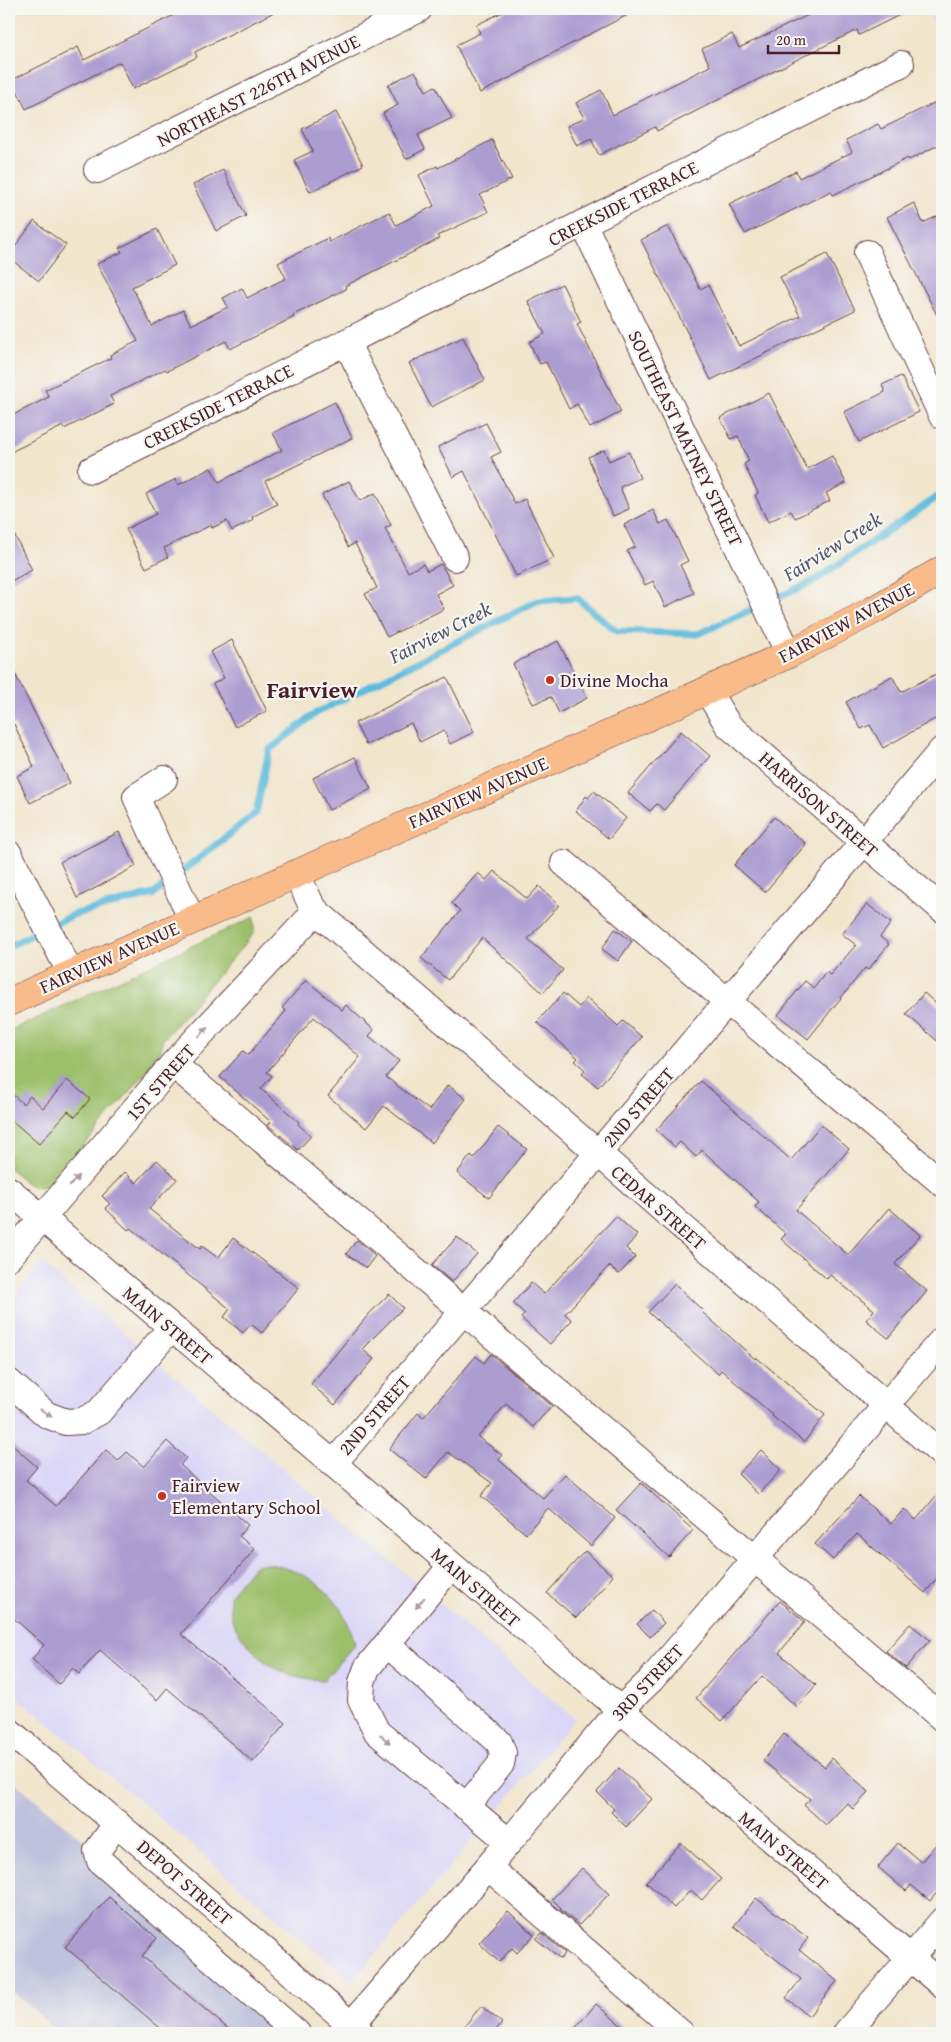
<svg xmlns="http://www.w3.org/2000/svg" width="951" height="2042" font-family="'Gentium Book Plus',serif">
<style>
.built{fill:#dad6f7}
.industrial{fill:#c0c2dd}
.green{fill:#9cc06a;stroke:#73704a}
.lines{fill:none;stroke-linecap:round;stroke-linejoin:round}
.stream{stroke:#5ebbdc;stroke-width:7}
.building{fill:#ac9dd1}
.minor-casing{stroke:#633d43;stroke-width:28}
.major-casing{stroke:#633d43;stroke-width:29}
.minor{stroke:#fff;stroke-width:26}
.major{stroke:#fabb8b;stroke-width:28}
.oneway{fill:#ae9aa0}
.poi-dot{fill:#c8321e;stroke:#f6f6f2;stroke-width:2}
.labels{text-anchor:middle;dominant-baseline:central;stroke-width:4.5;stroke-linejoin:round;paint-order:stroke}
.street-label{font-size:19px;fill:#4a1f2b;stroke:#f6f6f2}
.poi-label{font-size:19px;fill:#4a1f2b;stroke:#f6f6f2;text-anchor:start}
.water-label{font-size:20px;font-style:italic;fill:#515669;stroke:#f6f6f2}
.district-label{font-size:24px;font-weight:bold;fill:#4a1f2b;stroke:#f6f6f2}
</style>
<rect width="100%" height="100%" fill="#f6f6f2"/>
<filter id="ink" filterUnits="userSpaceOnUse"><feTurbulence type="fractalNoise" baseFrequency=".02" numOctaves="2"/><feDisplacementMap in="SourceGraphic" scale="10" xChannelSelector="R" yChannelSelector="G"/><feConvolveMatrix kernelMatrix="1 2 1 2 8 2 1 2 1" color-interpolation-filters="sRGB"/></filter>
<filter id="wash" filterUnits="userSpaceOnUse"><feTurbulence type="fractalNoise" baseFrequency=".0096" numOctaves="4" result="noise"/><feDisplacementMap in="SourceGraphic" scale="20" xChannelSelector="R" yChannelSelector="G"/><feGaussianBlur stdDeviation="1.12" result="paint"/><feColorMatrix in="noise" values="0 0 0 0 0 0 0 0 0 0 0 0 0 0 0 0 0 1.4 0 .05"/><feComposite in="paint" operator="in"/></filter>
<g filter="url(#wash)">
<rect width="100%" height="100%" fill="#f1e5cc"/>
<g class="built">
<polygon points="926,9 942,9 942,38 927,11"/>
<polygon points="42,1263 575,1719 352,1982 9,1690 9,1302"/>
</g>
<polygon class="industrial" points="9,1777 309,2033 60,2033 9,1989"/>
<g class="green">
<path d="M254,917v16l-92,108 -2,15 -110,129c-22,6 -25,-4 -41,-17v-137z"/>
<path d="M269,1564c45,8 75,35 86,80l-31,36c-35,-2 -56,-10 -78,-38 -5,-6 -12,-15 -14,-23 -2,-8 -2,-16 -2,-24l25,-30z"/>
</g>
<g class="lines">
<g class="stream">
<polyline points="178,875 256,813 269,750 316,713 537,601 577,598 616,631 698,634 814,581 942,494"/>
<polyline points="52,925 75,914 154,894 170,881"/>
<polyline points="9,946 42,930"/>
</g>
</g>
<g id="blocks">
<g class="building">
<polygon points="186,9 280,9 195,52 197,57 133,89 120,62 26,109 12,80 78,47 84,60"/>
<polygon points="509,9 639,9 526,67 527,69 480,93 456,45 480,33 476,25"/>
<polygon points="821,9 912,9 859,35 857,30 804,56 657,131 655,127 599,155 591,139 577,146 567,126 584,118 576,103 601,90 613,115 710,66 702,49 732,34 739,48"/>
<polygon points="415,71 426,91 435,86 452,118 418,135 425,149 406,159 383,113 398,105 388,85"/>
<polygon points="942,99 942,143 909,160 908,158 833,195 831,191 745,234 729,204 796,171 799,178 852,152 846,140 878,124 881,129"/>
<polygon points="336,112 363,165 310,192 294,160 313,151 302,129"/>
<polygon points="492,140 512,179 480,195 488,212 437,236 439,239 345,286 346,289 293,315 294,317 230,349 226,341 167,371 165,369 110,396 114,404 64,429 63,426 9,453 9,417 49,397 45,390 111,358 110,355 138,341 97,264 122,252 119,248 157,229 175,265 132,287 152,326 183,310 191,325 228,307 223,298 242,288 247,298 286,278 278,263 328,238 329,242 389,212 396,225 434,206 419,175 437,166 438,168"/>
<polygon points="223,170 246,216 216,231 193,185"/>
<polygon points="914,203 923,223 942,214 942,325 887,217"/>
<polygon points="34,221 66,245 39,281 9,258 9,255"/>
<polygon points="668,226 700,289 708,285 739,346 800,316 780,277 827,254 855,310 711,380 641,240"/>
<polygon points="562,284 581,322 577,324 621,412 590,428 577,404 569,409 546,362 540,364 529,342 545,334 528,301"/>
<polygon points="463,337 485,380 431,407 409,363"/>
<polygon points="901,376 919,412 859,442 844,412 885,392 882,385"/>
<polygon points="769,393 807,469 832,456 846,483 826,493 830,501 795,518 791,511 768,522 755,495 758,493 744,464 749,461 738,436 731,439 720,418"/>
<polygon points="335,402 352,438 265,481 277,504 252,517 253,520 232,531 227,521 212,528 211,525 164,548 168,557 146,568 126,529 156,514 146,494 176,479 178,485 211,468 219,482 282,450 273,433"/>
<polygon points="486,423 501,452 491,457 515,504 525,499 554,558 516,576 464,471 453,477 438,447"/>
<polygon points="604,450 609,461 629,452 640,478 620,487 629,509 613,516 588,457"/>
<polygon points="349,481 360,501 375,493 391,525 385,528 408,572 423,564 427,571 441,564 453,585 436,594 444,609 387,637 365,594 377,588 355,543 348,547 322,495"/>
<polygon points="653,510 660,524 668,520 688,561 680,565 694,593 665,607 653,581 645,585 627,551 635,547 624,525"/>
<polygon points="9,524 32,570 9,582"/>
<polygon points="232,640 267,711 235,727 213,684 224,678 210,652"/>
<polygon points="558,641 587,698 559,713 551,697 533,704 513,664"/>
<polygon points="9,662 70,783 30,803 17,776 34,767 14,724 9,727"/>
<polygon points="942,671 942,715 883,748 870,725 861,729 846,702 892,676 901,692"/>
<polygon points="447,677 474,732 450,744 444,730 420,742 411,723 366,745 355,723"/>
<polygon points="681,731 710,756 664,810 657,804 650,811 628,793"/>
<polygon points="355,757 371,789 329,810 313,778"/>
<polygon points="594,791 626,818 609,839 576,811 586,796 588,798"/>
<polygon points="774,817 806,844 765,892 734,865"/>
<polygon points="119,832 136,866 77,898 60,862"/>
<polygon points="494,871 527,899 539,886 559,905 528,939 563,970 543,993 482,938 448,980 421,958 460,911 452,903 478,873 486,880"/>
<polygon points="867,904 891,923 880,937 889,944 868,970 865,968 808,1039 778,1015 805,981 814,988 826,972 830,975 856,945 842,934"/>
<polygon points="615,929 632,941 618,961 602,949"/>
<polygon points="306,980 342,1010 346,1005 374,1030 369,1036 399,1061 386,1077 429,1110 448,1085 466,1099 432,1143 384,1106 366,1128 328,1096 360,1057 314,1017 267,1072 272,1076 261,1089 299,1122 298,1124 311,1136 298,1150 268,1125 271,1122 220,1077 243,1051 248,1055 286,1011 282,1008"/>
<polygon points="563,993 579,1007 587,998 618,1026 623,1021 642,1037 598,1087 582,1074 585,1070 575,1061 578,1058 537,1022"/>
<polygon points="924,993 942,1009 942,1045 906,1014"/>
<polygon points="67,1080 90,1099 75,1117 68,1111 39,1144 9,1118 9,1091 23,1104 30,1096 43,1108"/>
<polygon points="701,1081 791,1160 821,1125 849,1149 796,1210 848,1255 889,1208 920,1235 895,1264 927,1291 888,1338 866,1320 874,1310 830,1275 827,1279 781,1239 786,1234 755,1207 759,1202 702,1150 696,1157 680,1142 675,1147 656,1130"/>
<polygon points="498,1127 527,1149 489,1198 457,1173 471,1155 474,1158"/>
<polygon points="157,1160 177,1179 149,1209 200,1249 202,1246 218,1258 233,1238 299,1288 262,1333 251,1324 243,1333 224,1317 230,1309 130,1228 128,1230 105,1208 110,1204 102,1196 125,1172 136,1183"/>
<polygon points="616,1216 637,1235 626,1248 635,1257 619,1274 609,1266 565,1314 572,1320 550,1344 521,1318 525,1314 513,1303 531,1283 544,1294"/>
<polygon points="457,1237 477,1254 452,1282 432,1265"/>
<polygon points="357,1240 375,1256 366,1268 346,1254"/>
<polygon points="675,1284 703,1311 702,1312 755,1359 756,1357 825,1415 804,1442 772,1416 773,1415 721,1370 718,1374 648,1312"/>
<polygon points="389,1294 403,1308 362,1349 374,1359 335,1405 311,1384 369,1314"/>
<polygon points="491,1354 552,1406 533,1427 506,1404 478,1437 502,1455 499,1460 543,1498 565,1474 615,1518 591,1546 548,1508 526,1534 481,1496 492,1483 448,1452 426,1479 389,1449 418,1413 423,1418 476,1356 484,1363"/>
<polygon points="167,1441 186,1458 180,1465 248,1525 239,1536 255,1549 181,1634 286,1723 253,1762 167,1688 157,1700 100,1650 79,1674 73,1668 59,1684 32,1659 44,1645 9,1614 9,1442 37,1467 26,1480 56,1506 106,1450 118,1461 127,1452 144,1467"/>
<polygon points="761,1450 781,1470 758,1494 738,1474"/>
<polygon points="641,1483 693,1530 669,1557 616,1510"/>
<polygon points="942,1489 942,1572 925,1593 857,1534 833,1560 815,1544 859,1496 891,1524 904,1509 916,1520"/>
<polygon points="585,1551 613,1576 576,1618 547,1593"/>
<polygon points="780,1601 805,1622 779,1653 816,1685 797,1707 762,1676 722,1721 696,1698"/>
<polygon points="652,1610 664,1623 650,1637 637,1624"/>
<polygon points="910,1624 930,1640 906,1668 886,1651"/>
<polygon points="784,1734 825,1767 832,1758 869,1792 853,1809 847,1803 826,1825 804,1805 810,1799 763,1761"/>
<polygon points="619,1768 652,1799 626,1827 611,1812 614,1809 597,1792"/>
<polygon points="942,1837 942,1887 930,1901 911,1885 906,1891 878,1867 898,1843 921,1862"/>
<polygon points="681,1843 721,1879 702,1900 691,1890 674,1908 646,1882"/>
<polygon points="582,1868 609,1894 579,1925 560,1909 561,1908 552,1899"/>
<polygon points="109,1897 157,1938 142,1956 233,2033 166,2033 65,1947"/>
<polygon points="756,1898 808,1938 799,1950 837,1981 809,2016 786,1998 801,1979 734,1926"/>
<polygon points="508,1911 534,1935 517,1953 512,1948 499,1962 479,1943"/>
<polygon points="542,1933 565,1953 561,1959 536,1939"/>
<polygon points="596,2004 630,2033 571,2033"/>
<polygon points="481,2006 502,2023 493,2033 459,2033"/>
</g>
</g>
</g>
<g filter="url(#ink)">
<use href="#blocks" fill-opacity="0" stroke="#633d43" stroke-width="1"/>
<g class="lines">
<g class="minor-casing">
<g id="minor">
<polyline points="97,170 419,9"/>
<polyline points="583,223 789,654"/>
<polyline points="867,253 942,416"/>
<polyline points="346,342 455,558"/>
<polyline points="91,470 901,64"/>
<polyline points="707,690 728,725 942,909"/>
<polyline points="164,779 136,797 192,920"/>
<polyline points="9,854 71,974"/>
<polyline points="564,863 942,1183"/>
<polyline points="296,873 310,902 316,911 598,1153 942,1454"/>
<polyline points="173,1064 942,1718"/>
<polyline points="9,1190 322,1454 942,1985"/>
<polyline points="9,1257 173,1064 316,911"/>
<polyline points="9,1382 47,1415 66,1422 82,1421 99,1412 171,1328"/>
<polyline points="333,1464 942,750"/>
<polyline points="451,1566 367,1668 362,1682 361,1700 377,1732 509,1842"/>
<polyline points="387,1644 499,1742 503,1753 501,1764 466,1807"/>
<polyline points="9,1731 361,2033"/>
<polyline points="117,1823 97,1851 100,1861 297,2033"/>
<polyline points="488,1867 681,2033"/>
<polyline points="351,2025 488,1867 619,1711 651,1680 942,1340"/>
<polyline points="846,2033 942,1921"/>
</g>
</g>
<g class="major-casing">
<polyline id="major" points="9,1002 789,654 872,611 942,570"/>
</g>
<use href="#minor" class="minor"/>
<use href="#major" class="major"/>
</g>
<defs><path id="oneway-solid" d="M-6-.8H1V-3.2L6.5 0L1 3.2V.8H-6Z" transform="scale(1.25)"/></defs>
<g class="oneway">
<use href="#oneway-solid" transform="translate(203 1032) rotate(-47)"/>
<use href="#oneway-solid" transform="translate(74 1181) rotate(-50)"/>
<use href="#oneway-solid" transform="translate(46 1413) rotate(33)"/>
<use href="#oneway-solid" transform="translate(420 1603) rotate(129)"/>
<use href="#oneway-solid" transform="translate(385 1739) rotate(40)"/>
</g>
</g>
<g class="poi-dot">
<circle cx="550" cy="680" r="5"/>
<circle cx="162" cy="1496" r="5"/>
</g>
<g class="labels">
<g class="street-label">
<text transform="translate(258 90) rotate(-27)">NORTHEAST 226TH AVENUE</text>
<text transform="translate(623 203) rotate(-27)">CREEKSIDE TERRACE</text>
<text transform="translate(218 406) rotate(-27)">CREEKSIDE TERRACE</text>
<text transform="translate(686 438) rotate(64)">SOUTHEAST MATNEY STREET</text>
<text transform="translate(846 622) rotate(-28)">FAIRVIEW AVENUE</text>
<text transform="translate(478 792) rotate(-24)">FAIRVIEW AVENUE</text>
<text transform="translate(819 804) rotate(41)">HARRISON STREET</text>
<text transform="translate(109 957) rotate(-24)">FAIRVIEW AVENUE</text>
<text transform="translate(160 1082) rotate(-49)">1ST STREET</text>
<text transform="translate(638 1107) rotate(-49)">2ND STREET</text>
<text transform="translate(659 1207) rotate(41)">CEDAR STREET</text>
<text transform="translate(168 1325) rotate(40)">MAIN STREET</text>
<text transform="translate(374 1415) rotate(-49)">2ND STREET</text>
<text transform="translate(476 1587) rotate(41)">MAIN STREET</text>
<text transform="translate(647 1682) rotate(-47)">3RD STREET</text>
<text transform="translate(784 1850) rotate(40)">MAIN STREET</text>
<text transform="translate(185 1882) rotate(41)">DEPOT STREET</text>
</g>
<g class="poi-label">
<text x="560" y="680">Divine Mocha</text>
<text x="172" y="1485">Fairview<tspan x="172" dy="22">Elementary School</tspan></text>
</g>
<g class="water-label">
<text transform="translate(832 546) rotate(-32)">Fairview Creek</text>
<text transform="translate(440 632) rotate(-27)">Fairview Creek</text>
</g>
<g class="district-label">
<text x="312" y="689">Fairview</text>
</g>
</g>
<rect width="951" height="2042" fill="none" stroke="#f6f6f2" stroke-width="30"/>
<path d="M768 45v8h71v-8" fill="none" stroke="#4a1f2b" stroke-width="2.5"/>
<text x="776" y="45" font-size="15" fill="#4a1f2b" stroke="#f6f6f2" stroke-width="4" paint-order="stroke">20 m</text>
</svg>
